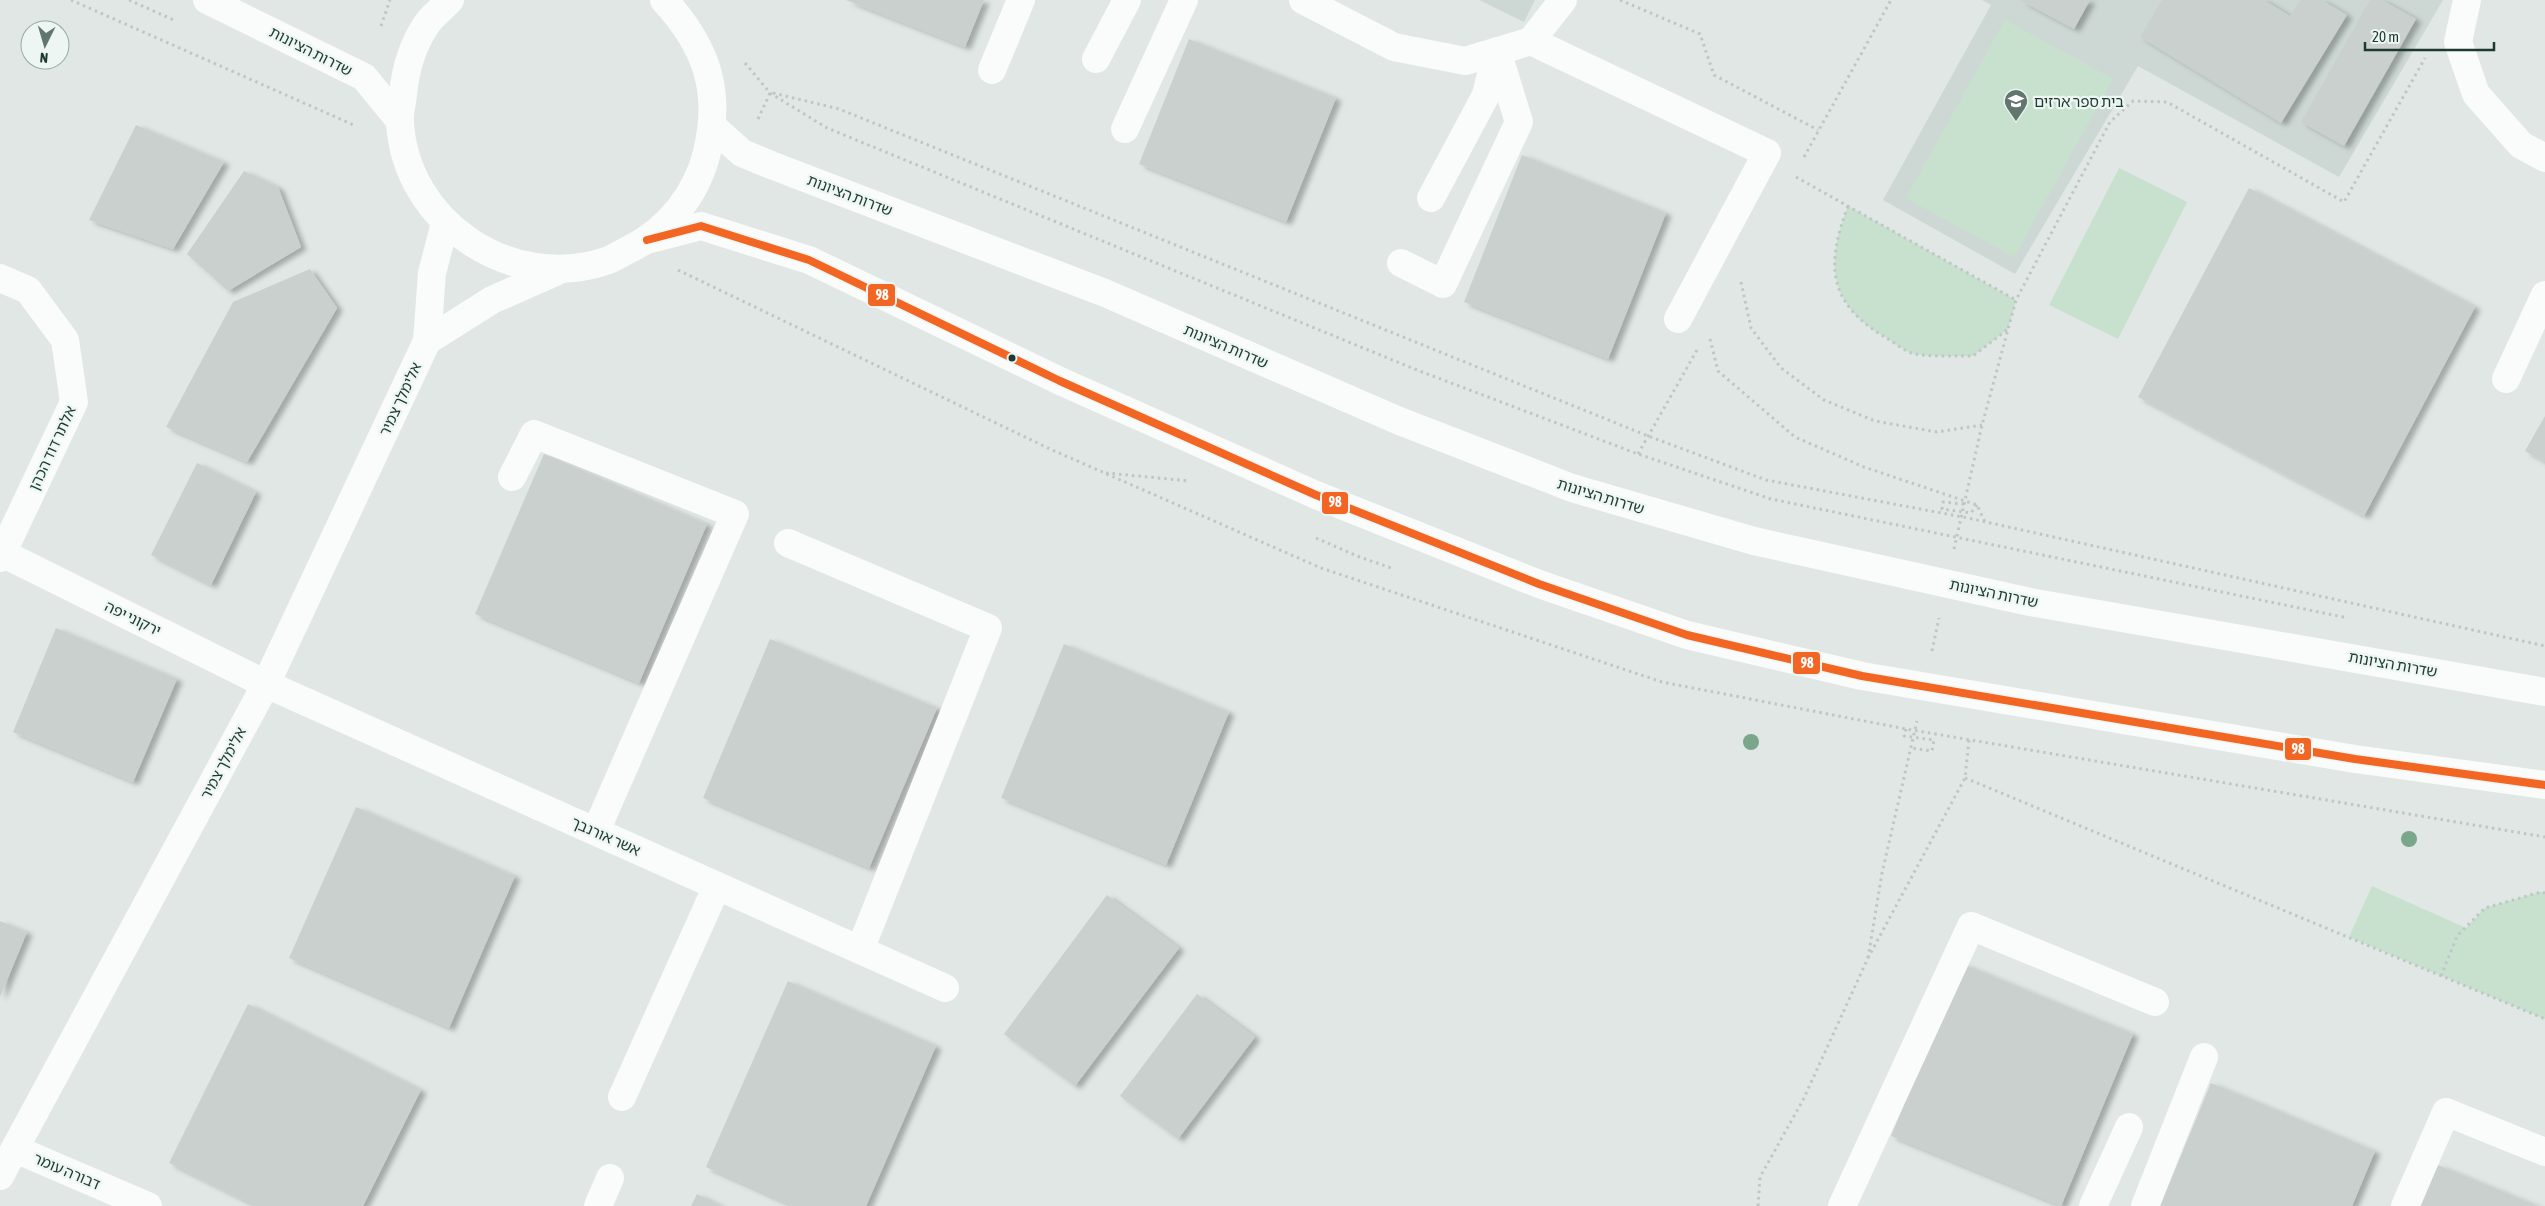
<svg xmlns="http://www.w3.org/2000/svg" width="2545" height="1206" font-family="'Asap Condensed','Noto Sans Hebrew',sans-serif">
<style>
.built{fill:#cdd8d4}
.green{fill:#c8e1cf}
.building{fill:#cad0ce;filter:url(#shadow)}
.lines{fill:none;stroke-linecap:round;stroke-linejoin:round}
.path{stroke:#bfc7c5;stroke-width:3;stroke-dasharray:2.5 4;stroke-linecap:butt}
.minor{stroke:#fafbfb;stroke-width:28}
.bus-1-casing{stroke:#edf6f2;stroke-width:11}
.bus-1{stroke:#f26522;stroke-width:8}
.tree{fill:#7aa68b}
.bus-dot{fill:#1e3931;stroke:#edf6f2;stroke-width:2}
.labels{text-anchor:middle;dominant-baseline:central;stroke-width:4.5;stroke-linejoin:round;paint-order:stroke}
.street-label{font-size:15px;fill:#1e3931;stroke:#edf6f2}
.poi-label{font-size:15px;fill:#1e3931;stroke:#edf6f2;text-anchor:start}
.line-badge{stroke:#edf6f2;stroke-width:2}
.badge-label{font-size:14px;text-anchor:middle;font-weight:bold;fill:#fff}
</style>
<defs>
<filter id="shadow"><feDropShadow dx="5.5" dy="3" stdDeviation="2.5" flood-color="#0004"/></filter>
</defs>
<rect width="100%" height="100%" fill="#e0e7e4"/>
<g class="built">
<polygon points="1479,0 1535,0 1524,22"/>
<polygon points="1982,0 2443,0 2339,177 2138,66 2015,274 1883,200 1991,5"/>
</g>
<g class="green">
<polygon points="2005,20 2113,79 2014,257 1906,198"/>
<polygon points="2119,168 2187,202 2118,339 2049,305"/>
<path d="M1848,206l168,94 -8,29 -35,27c-15,0 -50,1 -62,-3 -9,-4 -18,-11 -26,-16 -58,-34 -59,-73 -37,-131z"/>
<polygon points="2372,886 2466,928 2485,908 2541,892 2545,893 2545,1019 2349,937"/>
</g>
<g class="building">
<polygon points="846,0 984,0 965,47"/>
<polygon points="2020,0 2090,0 2074,29"/>
<polygon points="2162,0 2264,0 2290,16 2300,0 2322,0 2347,15 2281,123 2140,37"/>
<polygon points="2370,0 2382,0 2416,19 2344,146 2301,122"/>
<polygon points="1189,39 1336,98 1286,222 1139,164"/>
<polygon points="136,125 224,162 173,249 89,220"/>
<polygon points="1522,155 1666,213 1608,359 1464,302"/>
<polygon points="244,171 278,187 301,247 228,291 187,254"/>
<polygon points="2249,188 2475,307 2364,516 2138,397"/>
<polygon points="310,269 337,308 247,462 166,427 233,302"/>
<polygon points="2545,416 2545,462 2525,451"/>
<polygon points="544,454 707,524 639,683 475,614"/>
<polygon points="197,463 256,492 211,585 151,555"/>
<polygon points="56,628 177,679 133,782 13,732"/>
<polygon points="770,639 937,708 869,868 703,798"/>
<polygon points="1064,644 1229,712 1166,865 1001,798"/>
<polygon points="356,807 515,876 449,1028 289,958"/>
<polygon points="1107,895 1179,948 1075,1086 1004,1034"/>
<polygon points="0,921 27,932 0,997"/>
<polygon points="1963,964 2133,1034 2061,1206 1891,1136"/>
<polygon points="788,981 936,1046 866,1206 793,1206 706,1167"/>
<polygon points="1197,994 1255,1037 1178,1139 1120,1096"/>
<polygon points="248,1004 421,1090 363,1206 256,1206 169,1163"/>
<polygon points="2211,1083 2375,1151 2352,1206 2160,1206"/>
<polygon points="2438,1165 2538,1206 2421,1206"/>
<polygon points="697,1194 721,1206 691,1206"/>
</g>
<g class="lines">
<g class="path">
<polyline points="71,0 356,126"/>
<polyline points="129,0 176,21"/>
<polyline points="1620,0 1700,34 1714,75 1818,130"/>
<polyline points="381,26 390,0"/>
<polyline points="745,63 770,93 827,128 1417,370 1638,454 1771,499 2348,618"/>
<polyline points="773,93 839,109 1648,436 1766,480 1968,518 2545,646"/>
<polyline points="758,119 770,93"/>
<polyline points="1804,157 1891,0"/>
<polyline points="1796,177 2016,300"/>
<path d="M1848,206c-22,58 -21,97 37,131 8,5 17,12 26,16 12,4 47,3 62,3l35,-27"/>
<polyline points="678,270 1050,449 1321,568 1662,682 1906,729 2545,837"/>
<polyline points="1741,282 1751,328 1781,368 1824,400 1875,421 1937,432 1982,425"/>
<polyline points="1710,339 1718,371 1795,437 1864,467 1977,505 1985,522"/>
<polyline points="1638,454 1697,350"/>
<polyline points="1106,473 1190,481"/>
<polyline points="1964,504 1943,502 1942,509 1971,513 1977,505"/>
<polyline points="1316,538 1357,556 1394,569"/>
<polyline points="1954,549 1982,425 2016,300 2110,122 2133,101 2167,102 2344,202 2425,58"/>
<polyline points="1932,651 1939,618"/>
<polyline points="1906,729 1904,736 1934,740 1932,751 1911,748"/>
<polyline points="1965,778 2545,1019"/>
<polyline points="1868,958 1882,873 1917,721"/>
<polyline points="2441,976 2457,936 2485,908 2541,892 2545,893"/>
<polyline points="1758,1206 1760,1177 1803,1100 1868,958 1965,778 1969,740"/>
</g>
<g class="minor">
<polyline points="207,0 364,77 400,121"/>
<path d="M450,0c-7,8 -18,16 -24,25 -13,20 -21,46 -23,70 -1,9 -4,18 -3,27 5,100 111,171 206,139 8,-3 16,-8 24,-12 38,-19 67,-55 77,-97 15,-62 -1,-106 -43,-152"/>
<polyline points="1303,0 1394,47 1465,61 1531,41 1563,0"/>
<polyline points="2467,0 2458,42 2476,94 2521,145 2545,158"/>
<polyline points="1531,41 1767,153 1678,319"/>
<polyline points="1096,59 1127,0"/>
<polyline points="992,70 1021,0"/>
<polyline points="713,127 742,153 771,165 1105,293 1397,420 1572,488 1754,541 2030,602 2545,692"/>
<polyline points="1125,129 1184,0"/>
<polyline points="1431,198 1486,95 1496,53"/>
<polyline points="647,240 701,226 809,260 1060,381 1316,495 1539,584 1687,635 1862,676 2355,759 2545,785"/>
<polyline points="1401,263 1443,284 1519,122 1497,51"/>
<polyline points="0,278 28,290 65,340 74,402 0,558"/>
<polyline points="427,341 492,300 560,270"/>
<polyline points="2506,379 2545,295"/>
<polyline points="512,477 534,434 735,514 596,831"/>
<polyline points="788,543 988,628 860,950"/>
<polyline points="0,552 266,684 945,988"/>
<polyline points="622,1097 717,886"/>
<polyline points="15,1149 148,1206"/>
<polyline points="0,1176 266,684 427,341 432,273 445,223"/>
<polyline points="598,1206 610,1178"/>
<polyline points="1842,1206 1971,926 2155,1002"/>
<polyline points="2093,1206 2129,1127"/>
<polyline points="2145,1206 2204,1057"/>
<polyline points="2405,1206 2446,1112 2545,1152"/>
</g>
<g class="bus-1-casing">
<polyline id="bus-1" points="647,240 701,226 809,260 1060,381 1316,495 1539,584 1687,635 1862,676 2355,759 2545,785"/>
</g>
<use href="#bus-1" class="bus-1"/>
</g>
<g class="tree">
<circle cx="1751" cy="742" r="8"/>
<circle cx="2409" cy="839" r="8"/>
</g>
<defs>
<g id="school-pin" transform="scale(1.25)"><path d="M0 17L-7.5 6A9.5 9.5 0 1 1 7.5 6Z" fill="#627670" stroke="#edf6f2"/><path d="M0-5L7-2L0 1L-7-2ZM-4 1L0 2.5L4 1V4Q0 6-4 4Z" fill="#fff"/></g>
</defs>
<g fill-rule="evenodd">
<use href="#school-pin" x="2016" y="101"/>
</g>
<circle class="bus-dot" cx="1012" cy="358" r="4.5"/>
<g class="labels">
<g class="street-label">
<text transform="translate(311 51) rotate(27)">שדרות הציונות</text>
<text transform="translate(850 195) rotate(21)">שדרות הציונות</text>
<text transform="translate(1226 346) rotate(23)">שדרות הציונות</text>
<text transform="translate(400 399) rotate(-65)">אלימלך צמיר</text>
<text transform="translate(52 448) rotate(-65)">אלתר דוד הכהן</text>
<text transform="translate(1601 496) rotate(17)">שדרות הציונות</text>
<text transform="translate(1994 593) rotate(12)">שדרות הציונות</text>
<text transform="translate(133 618) rotate(26)">ירקוני יפה</text>
<text transform="translate(2393 664) rotate(10)">שדרות הציונות</text>
<text transform="translate(223 763) rotate(-62)">אלימלך צמיר</text>
<text transform="translate(606 836) rotate(24)">אשר אורנבך</text>
<text transform="translate(67 1171) rotate(23)">דבורה עומר</text>
</g>
<g class="poi-label">
<text x="2034" y="101">בית ספר ארזים</text>
</g>
</g>
<g class="line-badge">
<rect x="867" y="283" width="29" height="24" rx="5" fill="#f26522"/>
<rect x="1321" y="491" width="28" height="24" rx="5" fill="#f26522"/>
<rect x="1792" y="651" width="29" height="24" rx="5" fill="#f26522"/>
<rect x="2284" y="737" width="28" height="24" rx="5" fill="#f26522"/>
</g>
<g class="badge-label">
<text x="882" y="300">98</text>
<text x="1335" y="507">98</text>
<text x="1807" y="668">98</text>
<text x="2298" y="754">98</text>
</g>
<g transform="translate(45 45) rotate(185)"><circle r="24" fill="#edf6f2" stroke="#9aaaa5"/>
<path d="M0-4L9 19L0 12L-9 19Z" fill="#627670"/>
<text y="-8" font-size="14" font-weight="bold" text-anchor="middle" fill="#1e3931">N</text>
</g>
<path d="M2365 42v8h129v-8" fill="none" stroke="#1e3931" stroke-width="2.5"/>
<text x="2372" y="42" font-size="15" fill="#1e3931" stroke="#edf6f2" stroke-width="4" paint-order="stroke">20 m</text>
</svg>
